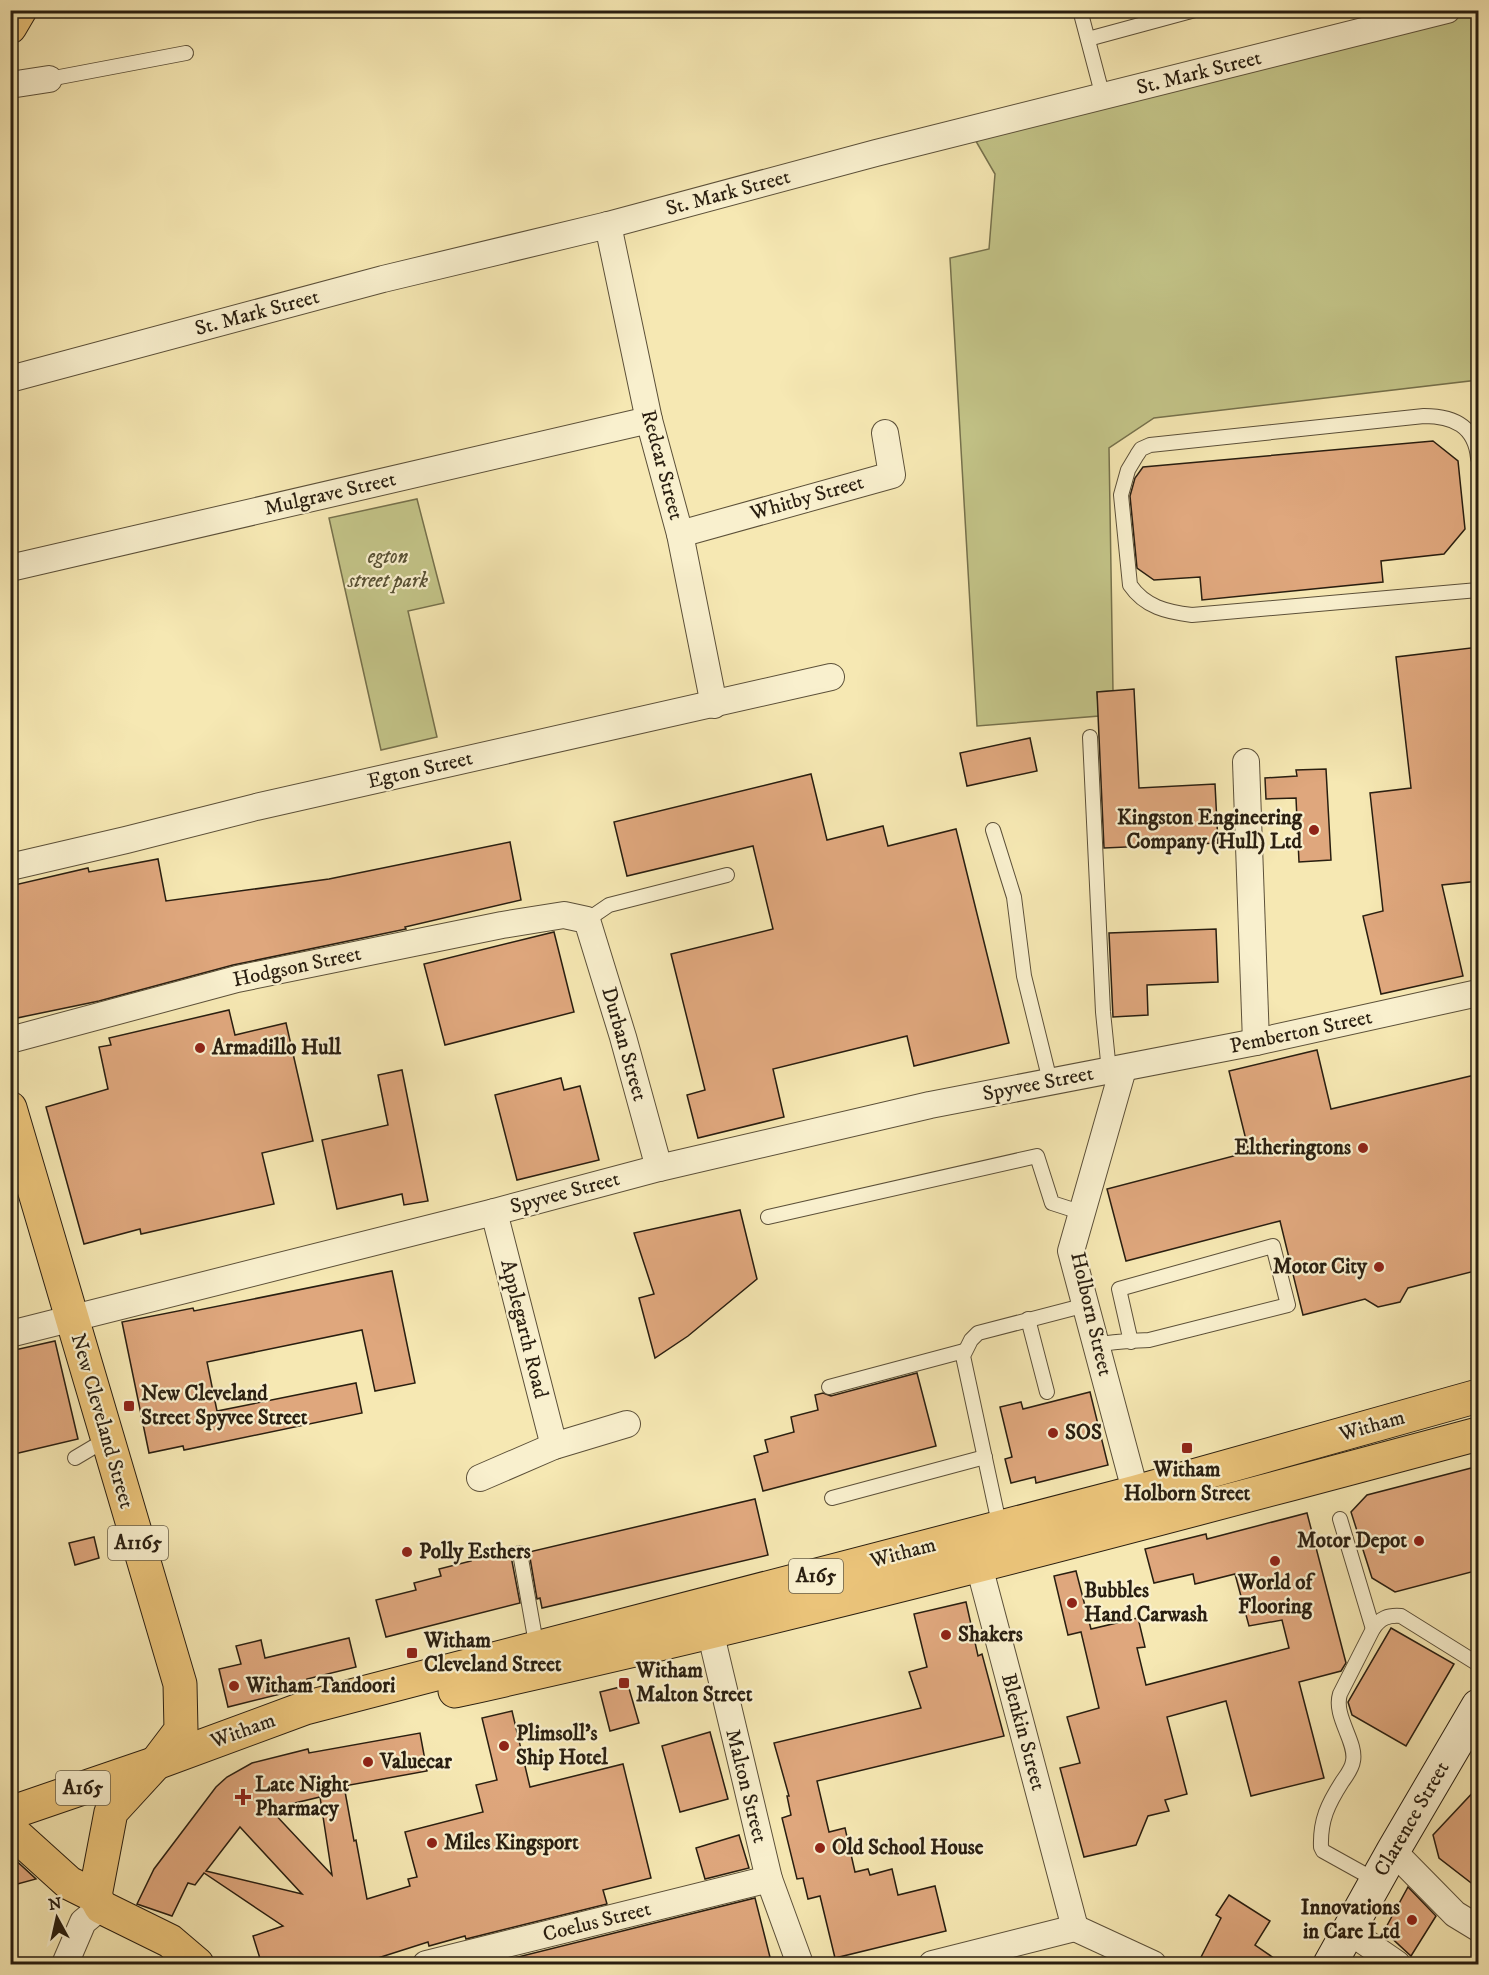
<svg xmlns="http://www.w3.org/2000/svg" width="1489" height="1975" font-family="'IM FELL DW Pica',serif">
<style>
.green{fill:#c3c488;stroke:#76714c;stroke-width:1.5}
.building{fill:#dfa77d;stroke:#291e10;stroke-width:1.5;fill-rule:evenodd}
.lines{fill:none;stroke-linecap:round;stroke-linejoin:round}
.lane-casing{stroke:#5c5039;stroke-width:16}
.street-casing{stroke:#5c5039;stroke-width:28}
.secondary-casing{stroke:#291e10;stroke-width:35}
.primary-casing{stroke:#291e10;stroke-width:35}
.highway-casing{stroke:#291e10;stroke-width:35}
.lane{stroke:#f9f0ce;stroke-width:14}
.street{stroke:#f9f0ce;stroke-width:26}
.secondary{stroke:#f9f0ce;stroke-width:33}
.primary{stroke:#ebc47a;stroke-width:33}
.highway{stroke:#ebc47a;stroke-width:33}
.poi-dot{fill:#8f2418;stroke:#f9f0ce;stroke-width:2}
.labels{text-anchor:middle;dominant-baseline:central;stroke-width:4.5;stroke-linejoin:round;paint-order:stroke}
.shield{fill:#f9f0ce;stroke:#675d49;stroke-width:1.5}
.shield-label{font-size:20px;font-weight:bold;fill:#291e10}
.street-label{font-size:21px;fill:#291e10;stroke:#f9f0ce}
.park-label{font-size:21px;font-style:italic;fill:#575034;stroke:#f9f0ce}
.poi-label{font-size:21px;font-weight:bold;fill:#291e10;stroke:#f9f0ce;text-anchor:start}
</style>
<rect width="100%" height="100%" fill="#f6e8b3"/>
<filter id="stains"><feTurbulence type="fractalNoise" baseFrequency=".00333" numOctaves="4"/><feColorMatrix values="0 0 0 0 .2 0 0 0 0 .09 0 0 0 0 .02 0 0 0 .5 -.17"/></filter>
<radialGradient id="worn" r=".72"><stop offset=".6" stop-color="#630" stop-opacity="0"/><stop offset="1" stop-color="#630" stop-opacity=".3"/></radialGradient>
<g class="green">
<polygon points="1453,11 1478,11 1478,380 1154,418 1109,448 1113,691 1097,692 1099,716 977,726 950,258 989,249 995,174 966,124"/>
<polygon points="417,499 444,603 408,611 437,737 381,750 329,518"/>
</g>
<g class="building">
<polygon points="1433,441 1458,461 1465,529 1444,554 1381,561 1383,582 1202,600 1200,577 1154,580 1137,568 1130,496 1135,478 1143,467"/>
<polygon points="1479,647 1479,881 1442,885 1463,976 1381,994 1363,916 1383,911 1370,793 1411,788 1396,657"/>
<polygon points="1134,689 1139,788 1215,784 1218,843 1104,848 1097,692"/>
<polygon points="1030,738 1037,771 967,786 960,753"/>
<polygon points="1326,769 1331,860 1299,862 1296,798 1266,799 1265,778 1297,776 1296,770"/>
<polygon points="811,774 827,840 883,826 888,846 956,829 1009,1043 914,1066 907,1036 773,1069 784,1117 698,1138 687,1095 705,1090 671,954 773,929 753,846 627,876 614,822"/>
<polygon points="510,842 521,900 405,927 406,929 233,965 99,1001 17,1018 10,985 10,886 88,868 89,872 158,859 166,901 329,879"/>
<polygon points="1216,929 1218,982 1147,985 1148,1015 1113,1017 1109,933"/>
<polygon points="554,932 574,1012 445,1045 424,964"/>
<polygon points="229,1010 235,1035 286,1023 313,1141 262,1153 274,1204 141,1234 140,1229 84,1244 46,1107 108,1089 99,1047 111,1045 109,1038"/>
<polygon points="1317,1050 1331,1109 1479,1074 1479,1270 1408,1288 1400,1302 1378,1307 1365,1299 1303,1315 1280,1221 1126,1261 1107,1189 1249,1152 1229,1071"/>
<polygon points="402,1070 428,1201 404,1205 402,1194 337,1209 322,1140 388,1125 378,1075"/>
<polygon points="561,1078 564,1090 580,1086 599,1160 517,1180 495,1095"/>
<polygon points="740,1210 757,1279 688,1336 655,1358 639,1298 654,1294 634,1233"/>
<polygon points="392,1271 415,1383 375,1391 362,1330 207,1362 217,1411 356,1383 362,1413 184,1450 183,1446 149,1453 122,1322 193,1308 194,1311"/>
<polygon points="55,1341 78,1439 10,1455 10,1351"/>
<polygon points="917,1373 936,1446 763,1491 754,1456 768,1452 765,1440 794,1432 791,1417 818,1410 815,1395 823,1393 831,1396"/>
<polygon points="1090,1392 1108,1465 1036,1483 1035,1477 1011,1483 1005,1459 1012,1457 1000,1407 1021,1402 1023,1409"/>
<polygon points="1479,1466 1479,1570 1395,1592 1372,1578 1351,1512 1367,1495"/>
<polygon points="755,1499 768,1555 542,1608 540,1598 537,1599 529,1552"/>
<polygon points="1307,1513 1346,1663 1341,1671 1299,1682 1324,1778 1251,1796 1226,1701 1167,1717 1187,1794 1165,1800 1169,1811 1148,1816 1136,1845 1084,1857 1060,1768 1080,1763 1067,1717 1099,1708 1081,1632 1068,1635 1054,1576 1076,1571 1091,1629 1138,1618 1145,1647 1137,1648 1146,1685 1289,1648 1282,1620 1249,1626 1235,1574 1195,1584 1193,1574 1154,1583 1145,1549 1206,1534 1207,1539"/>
<polygon points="94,1537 99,1558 75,1565 69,1543"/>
<polygon points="501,1547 503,1557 511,1556 520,1603 386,1637 376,1600 416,1590 414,1583 441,1576 439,1569 471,1561 469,1555"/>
<polygon points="966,1602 978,1656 982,1654 1004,1736 817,1781 829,1832 845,1828 855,1872 868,1869 870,1875 892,1869 898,1895 935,1886 946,1931 835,1958 820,1896 808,1899 803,1878 797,1879 782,1818 791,1815 787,1796 789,1796 774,1743 921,1708 909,1672 927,1667 914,1614"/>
<polygon points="1391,1628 1454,1664 1406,1746 1352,1715 1348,1702"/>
<polygon points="349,1638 356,1667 307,1679 309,1687 228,1707 219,1669 241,1664 236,1646 261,1640 265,1658"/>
<polygon points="628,1685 639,1723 610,1731 600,1692"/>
<path d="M512,1711l18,76 93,-23 28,114 -48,12 4,14 -141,35 -1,-3 -36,10 -1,-4 -72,23h-94l-9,-29 30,-10 -79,-53 -9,12 -7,-2 -16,33 -35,-12 17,-35 62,-82 11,-10 25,-14 56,-14 1,4 111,-20 7,38 -83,15 10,55 2,-1 11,59 43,-13 -2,-7 9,-2 -12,-45 78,-20 -7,-27 21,-5 -15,-62zM320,1797l12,78 -62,-66zM240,1827l62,67 -96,-23z"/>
<polygon points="710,1732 728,1799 680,1812 662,1746"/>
<polygon points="1479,1786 1479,1889 1439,1858 1433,1835"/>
<polygon points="739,1835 749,1868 705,1879 696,1848"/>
<polygon points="10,1855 36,1879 10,1886"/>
<polygon points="1408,1887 1436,1916 1411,1956 1384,1931"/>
<polygon points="1229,1895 1270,1921 1255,1945 1284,1965 1197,1965 1221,1918 1216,1915"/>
<polygon points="755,1898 772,1965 486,1965"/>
</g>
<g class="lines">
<g class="lane-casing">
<g id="lane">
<polyline points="1080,10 1103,97"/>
<polyline points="1088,39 1195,10"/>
<polyline points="49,79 186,53"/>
<path d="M1478,458c-3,-32 -25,-42 -54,-42l-274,29 -9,4 -4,6 -9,15 -7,25 9,90c15,22 37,27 62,30l286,-25"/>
<polyline points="1090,737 1103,1012 1109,1071"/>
<polyline points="993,830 1014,897 1024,976 1050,1081"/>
<polyline points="587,920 609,905 727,875"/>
<polyline points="768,1217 1037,1156 1052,1203 1083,1213"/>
<polyline points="1028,1319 1047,1392"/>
<path d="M1097,1345c17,-4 35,-4 52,-5l139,-35 -15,-59 -154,43 12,53"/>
<polyline points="829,1387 964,1351"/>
<polyline points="75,1458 107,1439"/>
<polyline points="832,1498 985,1457"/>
<polyline points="1340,1519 1373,1629"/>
<polyline points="1000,1528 963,1356 971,1340 978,1333 1086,1305"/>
<polyline points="520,1553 537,1649"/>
<path d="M1377,1881l-54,-30 -2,-4c-1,-27 7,-43 21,-65 4,-6 10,-13 11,-21 4,-19 -20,-45 -13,-67l33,-65c7,-11 15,-14 28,-13l77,48"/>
</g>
</g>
<g class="street-casing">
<g id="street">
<polyline points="10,85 49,79"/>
<polyline points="608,225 649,420 680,534 714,705"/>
<polyline points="10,379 383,279 608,225 876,153 1447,10"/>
<polyline points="680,534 892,475 885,433"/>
<polyline points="10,568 649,420"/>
<polyline points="1246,762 1256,1042"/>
<polyline points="10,867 126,840 256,807 831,677"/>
<polyline points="10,1040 237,979 502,925 564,915 587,920 623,1037 659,1168"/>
<polyline points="1123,1069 1071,1251 1140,1509"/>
<polyline points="494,1212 554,1446"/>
<polyline points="10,1334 494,1212 659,1168 930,1105 1256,1042 1478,993"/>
<polyline points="480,1478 554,1446 627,1424"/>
<polyline points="974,1547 1075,1928"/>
<polyline points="706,1614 769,1879 800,1964"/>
<polyline points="1393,1851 1455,1914 1478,1928"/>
<polyline points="1075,1928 1153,1964"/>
<polyline points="1349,1931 1397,1964"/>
<polyline points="65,1964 83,1922 101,1907"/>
<polyline points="426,1964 769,1879"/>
<polyline points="932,1964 1075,1928"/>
</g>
</g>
<g class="secondary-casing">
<polyline id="secondary" points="1330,1964 1393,1851 1478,1706"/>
</g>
<g class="primary-casing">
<g id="primary">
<polyline points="10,27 20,10"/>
<polyline points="10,1108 180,1684 181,1730 156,1763 111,1812 95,1896 101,1907 170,1941 197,1964"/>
<polyline points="10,1832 17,1836 69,1883 95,1896"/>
</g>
</g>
<g class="highway-casing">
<g id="highway">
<path d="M455,1691c344,-76 684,-166 1023,-257"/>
<polyline points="10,1813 156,1763 305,1708 1136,1492 1478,1396"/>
</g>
</g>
<use href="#lane" class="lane"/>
<use href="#street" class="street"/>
<use href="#secondary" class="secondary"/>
<use href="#primary" class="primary"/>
<use href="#highway" class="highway"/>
</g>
<g class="poi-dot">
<circle cx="1314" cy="830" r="6"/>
<circle cx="200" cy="1048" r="6"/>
<circle cx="1363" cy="1148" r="6"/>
<circle cx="1379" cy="1267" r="6"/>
<rect x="123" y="1400" width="12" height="12" rx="3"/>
<circle cx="1053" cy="1433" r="6"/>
<rect x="1181" y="1442" width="12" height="12" rx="3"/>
<circle cx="1419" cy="1541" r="6"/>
<circle cx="407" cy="1552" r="6"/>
<circle cx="1275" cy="1561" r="6"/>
<circle cx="1072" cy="1603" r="6"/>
<circle cx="946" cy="1635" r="6"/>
<rect x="406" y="1647" width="12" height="12" rx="3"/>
<rect x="618" y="1677" width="12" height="12" rx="3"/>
<circle cx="234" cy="1686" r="6"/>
<circle cx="504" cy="1746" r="6"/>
<circle cx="368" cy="1762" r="6"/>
<path d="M240 1788h6v6h6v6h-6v6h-6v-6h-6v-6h6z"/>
<circle cx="432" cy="1843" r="6"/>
<circle cx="820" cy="1848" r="6"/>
<circle cx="1412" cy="1920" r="6"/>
</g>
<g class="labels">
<g class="shield">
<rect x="108" y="1526" width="60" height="34" rx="4.5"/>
<rect x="789" y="1559" width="54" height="34" rx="4.5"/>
<rect x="56" y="1771" width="54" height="34" rx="4.5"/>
</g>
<g class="shield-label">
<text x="138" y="1543">A1165</text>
<text x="816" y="1576">A165</text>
<text x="83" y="1788">A165</text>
</g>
<g class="street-label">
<text transform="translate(1199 73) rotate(-14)">St. Mark Street</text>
<text transform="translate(728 193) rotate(-15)">St. Mark Street</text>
<text transform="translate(257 313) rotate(-15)">St. Mark Street</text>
<text transform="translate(662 465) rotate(75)">Redcar Street</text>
<text transform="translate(330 494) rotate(-13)">Mulgrave Street</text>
<text transform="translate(807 498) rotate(-16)">Whitby Street</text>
<text transform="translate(420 770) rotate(-13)">Egton Street</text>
<text transform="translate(297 967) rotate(-12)">Hodgson Street</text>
<text transform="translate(1301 1032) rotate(-12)">Pemberton Street</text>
<text transform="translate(624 1044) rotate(74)">Durban Street</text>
<text transform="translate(1038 1084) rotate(-11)">Spyvee Street</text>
<text transform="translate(565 1193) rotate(-15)">Spyvee Street</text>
<text transform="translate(1091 1314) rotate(77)">Holborn Street</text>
<text transform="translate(524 1329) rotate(76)">Applegarth Road</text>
<text transform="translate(102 1421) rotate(74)">New Cleveland Street</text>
<text transform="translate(1372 1426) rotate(-16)">Witham</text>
<text transform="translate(903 1553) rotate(-15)">Witham</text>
<text transform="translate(243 1731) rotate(-20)">Witham</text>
<text transform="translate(1023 1732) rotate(75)">Blenkin Street</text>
<text transform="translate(746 1786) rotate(76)">Malton Street</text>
<text transform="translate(1412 1819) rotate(-60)">Clarence Street</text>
<text transform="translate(597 1922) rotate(-14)">Coelus Street</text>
</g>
<g class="park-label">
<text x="388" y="557">egton<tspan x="388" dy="24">street park</tspan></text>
</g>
<g class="poi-label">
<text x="1302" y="818" text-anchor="end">Kingston Engineering<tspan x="1302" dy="24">Company (Hull) Ltd</tspan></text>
<text x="212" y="1048">Armadillo Hull</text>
<text x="1351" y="1148" text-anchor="end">Eltheringtons</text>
<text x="1367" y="1267" text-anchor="end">Motor City</text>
<text x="141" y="1394">New Cleveland<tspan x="141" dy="24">Street Spyvee Street</tspan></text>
<text x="1065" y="1433">SOS</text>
<text x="1187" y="1470" text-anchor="middle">Witham<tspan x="1187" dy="24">Holborn Street</tspan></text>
<text x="1407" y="1541" text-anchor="end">Motor Depot</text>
<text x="419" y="1552">Polly Esthers</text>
<text x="1275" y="1583" text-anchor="middle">World of<tspan x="1275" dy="24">Flooring</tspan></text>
<text x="1084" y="1591">Bubbles<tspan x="1084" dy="24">Hand Carwash</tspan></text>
<text x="958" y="1635">Shakers</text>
<text x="424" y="1641">Witham<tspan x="424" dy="24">Cleveland Street</tspan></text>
<text x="636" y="1671">Witham<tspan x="636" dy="24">Malton Street</tspan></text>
<text x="246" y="1686">Witham Tandoori</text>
<text x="516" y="1734">Plimsoll's<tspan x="516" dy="24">Ship Hotel</tspan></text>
<text x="380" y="1762">Valuecar</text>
<text x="255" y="1785">Late Night<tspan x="255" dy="24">Pharmacy</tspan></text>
<text x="444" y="1843">Miles Kingsport</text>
<text x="832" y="1848">Old School House</text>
<text x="1400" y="1908" text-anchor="end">Innovations<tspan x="1400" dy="24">in Care Ltd</tspan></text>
</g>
</g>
<rect width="1489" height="1975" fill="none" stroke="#f6e8b3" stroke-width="36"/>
<rect x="12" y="12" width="1465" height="1951" fill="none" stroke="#291e10" stroke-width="3"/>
<rect x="18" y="18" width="1453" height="1939" fill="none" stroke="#291e10" stroke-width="1.5"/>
<g transform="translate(57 1918) rotate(352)" stroke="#f9f0ce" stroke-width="4.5" paint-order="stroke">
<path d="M0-4.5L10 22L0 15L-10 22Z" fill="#291e10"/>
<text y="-9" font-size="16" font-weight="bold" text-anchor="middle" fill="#291e10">N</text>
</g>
<rect width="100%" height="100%" filter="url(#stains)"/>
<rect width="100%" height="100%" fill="url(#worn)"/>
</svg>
